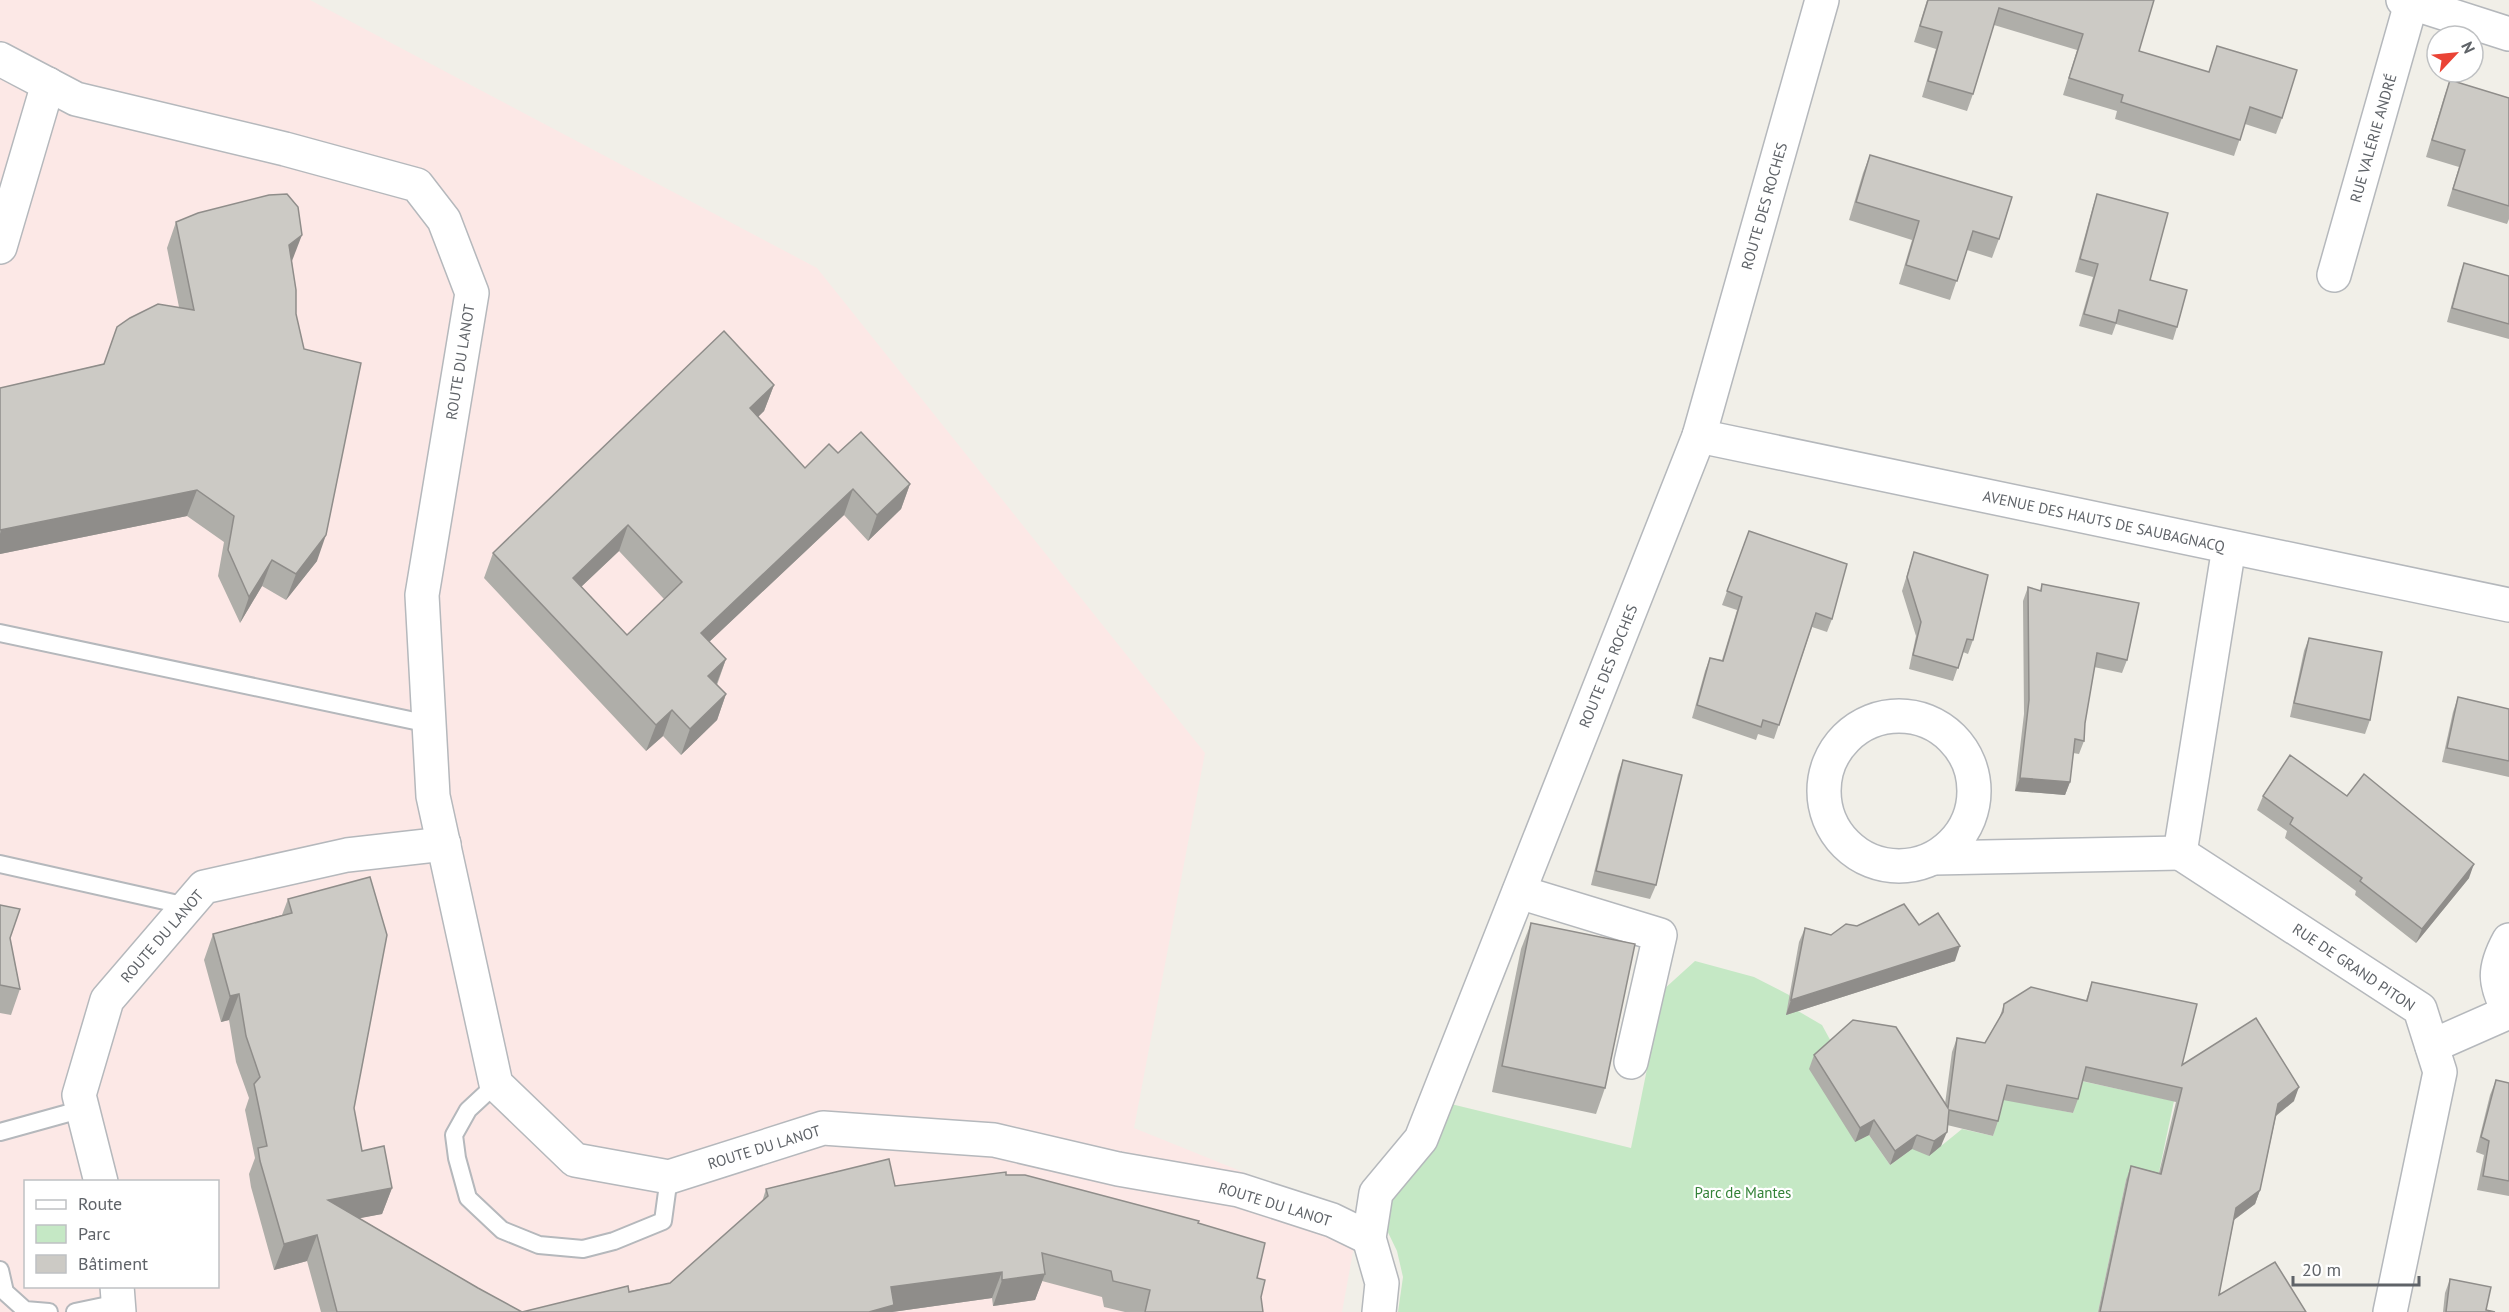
<svg xmlns="http://www.w3.org/2000/svg" width="2509" height="1312" font-family="'PT Sans',sans-serif">
<style>
.medical{fill:#fce8e6;fill-rule:evenodd}
.green{fill:#c5e8c5}
.lines{fill:none;stroke-linecap:round;stroke-linejoin:round}
.service-casing{stroke:#b5b8bc;stroke-width:20}
.minor-casing{stroke:#b5b8bc;stroke-width:36}
.service{stroke:#fff;stroke-width:16}
.minor{stroke:#fff;stroke-width:33}
.wall{fill:#afaea9;fill-rule:evenodd}
.shaded-wall{fill:#8f8d8a}
.building{fill:#cccac5;stroke:#8f8d8a;stroke-width:1.5;fill-rule:evenodd}
.labels{text-anchor:middle;dominant-baseline:central;stroke-width:4.5;stroke-linejoin:round;paint-order:stroke}
.street-label{font-size:15px;fill:#5f6368;stroke:#fff}
.park-label{font-size:15px;fill:#348238;stroke:#fff}
</style>
<rect width="100%" height="100%" fill="#f1efe8"/>
<path class="medical" d="M0,0h310l507,268 388,485 -71,375 225,91 -17,93h-1342zM26,1182h192v104h-192z"/>
<polygon class="green" points="1695,961 1754,977 1789,995 1798,1011 1822,1025 1834,1047 1869,1135 1890,1165 1912,1149 1941,1146 1962,1129 1993,1136 2002,1099 2073,1113 2081,1081 2174,1101 2156,1186 2126,1180 2098,1312 1398,1312 1403,1277 1397,1251 1382,1220 1391,1195 1451,1104 1631,1148 1663,990"/>
<g class="lines">
<g class="service-casing">
<g id="service">
<polyline points="0,633 429,724"/>
<polyline points="0,864 187,906"/>
<polyline points="496,1084 468,1110 454,1135 457,1158 468,1198 502,1230 539,1245 583,1249 614,1241 663,1221 669,1177"/>
<polyline points="0,1132 83,1109"/>
<polyline points="0,1270 5,1292 25,1310 49,1312"/>
<polyline points="75,1312 118,1303"/>
</g>
</g>
<g class="minor-casing">
<g id="minor">
<polyline points="2403,0 2509,34"/>
<polyline points="0,59 76,99 285,149 417,185 444,220 472,293 422,595 433,796 496,1084 575,1160 669,1177 823,1128 994,1140 1118,1169 1239,1190 1332,1220 1369,1238"/>
<polyline points="0,247 48,84"/>
<polyline points="2334,275 2412,0"/>
<polyline points="1699,436 2509,605"/>
<polyline points="2229,547 2180,853 2420,1009 2440,1072 2390,1312"/>
<circle cx="1899" cy="791" r="75"/>
<polyline points="1934,858 2180,853"/>
<polyline points="1519,892 1660,935 1631,1062"/>
<path d="M2509,940c-16,29 -15,43 0,72"/>
<polyline points="2432,1046 2509,1012"/>
<polyline points="101,1182 79,1095 107,1000 204,887 347,855 444,844"/>
<polyline points="117,1286 119,1312"/>
<polyline points="1379,1312 1382,1283 1369,1238 1376,1193 1421,1139 1699,436 1822,0"/>
</g>
</g>
<use href="#service" class="service"/>
<use href="#minor" class="minor"/>
</g>
<g class="wall">
<polygon points="1927,0 2154,0 2139,51 2209,72 2217,46 2282,118 2276,134 2245,124 2234,156 2115,119 2117,111 2063,95 2077,50 1994,25 1973,94 1967,111 1922,97 1936,49 1914,42"/>
<polygon points="2450,80 2509,98 2509,219 2507,224 2447,206 2459,167 2426,157 2444,97"/>
<polygon points="1870,155 1999,239 1992,258 1967,250 1950,300 1899,284 1912,240 1849,220 1863,173"/>
<polygon points="2097,194 2177,327 2173,340 2116,324 2112,335 2079,326 2093,277 2075,272 2093,206"/>
<polygon points="176,222 292,261 296,314 317,561 286,600 262,586 240,623 218,576 224,542 187,516 0,554 0,388 103,364 179,307 167,248"/>
<polygon points="2464,263 2509,276 2509,339 2447,322 2459,277"/>
<path d="M774,385l-10,26 -6,6 47,51 33,-15 72,31 -9,25 -33,32 -24,-26 -135,127 17,17 -9,26 9,9 -9,26 -36,35 -18,-19 -17,15 -162,-173 9,-25zM619,551l45,48 -37,36 -46,-48z"/>
<polygon points="1749,531 1832,619 1827,632 1812,627 1774,739 1758,734 1756,740 1692,718 1705,671 1710,658 1722,660 1737,610 1722,605"/>
<polygon points="1914,552 1973,640 1968,654 1963,652 1953,681 1909,669 1916,636 1902,591"/>
<polygon points="2042,584 2127,660 2122,673 2094,667 2085,723 2084,741 2079,754 2073,753 2070,782 2065,795 2015,791 2024,714 2023,601 2028,587 2040,591"/>
<polygon points="2309,638 2370,720 2365,734 2290,717 2304,651"/>
<polygon points="2458,697 2509,709 2509,777 2442,762 2453,712"/>
<polygon points="1623,760 1656,885 1650,899 1591,885 1618,774"/>
<polygon points="2263,796 2347,796 2469,878 2416,943 2355,895 2356,891 2285,838 2287,831 2257,810"/>
<polygon points="288,899 354,1108 362,1151 392,1188 382,1214 359,1218 478,1288 522,1312 670,1283 762,1202 766,1189 895,1186 1006,1175 1198,1223 1257,1278 1263,1312 1125,1312 1104,1307 1102,1297 1042,1281 1035,1300 993,1306 992,1298 892,1312 321,1312 307,1261 274,1270 251,1187 249,1174 255,1158 245,1110 249,1098 236,1062 229,1020 221,1022 204,960 213,934 282,915"/>
<polygon points="0,905 10,938 20,989 11,1015 0,1013"/>
<polygon points="1531,923 1605,1088 1596,1114 1492,1092 1521,949"/>
<polygon points="1919,925 1955,961 1786,1015 1799,942 1805,928 1831,935 1857,926"/>
<polygon points="2092,982 2182,1065 2294,1101 2276,1116 2260,1190 2255,1204 2234,1220 2219,1295 2306,1312 2098,1312 2126,1180 2131,1166 2159,1173 2176,1102 2082,1081 2078,1099 2073,1113 2003,1100 1998,1121 1993,1136 1947,1125 1941,1146 1929,1156 1912,1149 1890,1165 1869,1135 1855,1142 1809,1069 1814,1055 1945,1104 1952,1052 1957,1038 1985,1043 1999,1019 2004,1004 2086,1000"/>
<polygon points="2496,1080 2509,1083 2509,1196 2477,1190 2484,1155 2476,1152 2490,1095"/>
<polygon points="2450,1279 2486,1310 2495,1312 2443,1312 2445,1293"/>
</g>
<g class="shaded-wall">
<polygon points="302,235 292,261 280,271 289,245"/>
<polygon points="774,385 764,411 740,434 750,408"/>
<polygon points="910,484 901,509 868,541 877,515"/>
<polygon points="853,489 844,515 692,658 701,633"/>
<polygon points="197,490 187,516 0,554 0,534 1,530"/>
<polygon points="628,525 619,551 564,603 573,578"/>
<polygon points="326,535 317,561 286,600 296,574"/>
<polygon points="272,560 262,586 240,623 249,597"/>
<polygon points="726,659 716,685 708,676"/>
<polygon points="726,694 717,720 681,755 690,729"/>
<polygon points="672,710 663,736 646,751 656,725"/>
<polygon points="2020,778 2070,782 2065,795 2015,791"/>
<polygon points="2474,864 2469,878 2416,943 2422,929"/>
<polygon points="1960,946 1955,961 1786,1015 1791,1000"/>
<polygon points="239,994 229,1020 221,1022 230,996"/>
<polygon points="2299,1087 2294,1101 2273,1118 2278,1104"/>
<polygon points="1874,1120 1869,1135 1855,1142 1860,1128"/>
<polygon points="1947,1132 1941,1146 1929,1156 1934,1141"/>
<polygon points="1917,1135 1912,1149 1890,1165 1895,1151"/>
<polygon points="392,1188 382,1214 319,1226 328,1200"/>
<polygon points="2260,1190 2255,1204 2231,1222 2236,1208"/>
<polygon points="317,1235 307,1261 274,1270 284,1244"/>
<polygon points="1002,1272 992,1298 892,1312 869,1312 891,1287"/>
<polygon points="1045,1274 1035,1300 993,1306 1002,1280"/>
</g>
<g class="building">
<polygon points="1928,0 2154,0 2139,51 2209,72 2217,46 2297,70 2282,118 2250,107 2240,140 2121,102 2123,95 2069,78 2083,34 1999,8 1973,94 1928,81 1942,32 1920,26"/>
<polygon points="2450,80 2509,98 2509,206 2453,189 2465,150 2432,140"/>
<polygon points="1870,155 2012,197 1999,239 1973,231 1957,281 1906,265 1919,221 1856,202"/>
<polygon points="287,194 298,207 302,235 289,245 296,290 296,314 304,349 361,363 326,535 296,574 272,560 249,597 228,550 234,516 197,490 0,530 0,388 104,364 117,327 130,318 158,304 194,310 176,222 198,213 269,195"/>
<polygon points="2097,194 2168,213 2150,280 2187,290 2177,327 2119,310 2116,323 2084,314 2098,264 2080,259"/>
<polygon points="2464,263 2509,276 2509,324 2452,308"/>
<path d="M724,331l50,54 -24,23 55,60 24,-24 9,9 23,-21 49,52 -33,31 -24,-26 -152,144 25,26 -18,17 18,18 -36,35 -18,-19 -16,15 -163,-172zM628,525l54,57 -55,53 -54,-57z"/>
<polygon points="1749,531 1847,564 1832,619 1816,613 1779,725 1763,720 1761,727 1697,705 1710,658 1723,661 1742,597 1727,591"/>
<polygon points="1914,552 1988,575 1973,640 1967,639 1958,668 1913,655 1921,622 1907,577"/>
<polygon points="2042,584 2139,603 2127,660 2097,653 2085,723 2084,741 2075,739 2070,782 2020,778 2029,700 2028,587 2041,591"/>
<polygon points="2309,638 2382,652 2370,720 2294,703"/>
<polygon points="2458,697 2509,709 2509,761 2447,748"/>
<polygon points="2290,755 2347,796 2364,774 2474,864 2422,929 2360,881 2362,878 2290,824 2293,818 2263,796"/>
<polygon points="1623,760 1682,775 1656,885 1596,871"/>
<polygon points="370,877 387,935 354,1108 362,1151 384,1146 392,1188 328,1200 478,1288 522,1312 628,1286 629,1292 670,1283 768,1196 766,1189 889,1159 895,1186 1006,1172 1006,1175 1025,1175 1199,1221 1198,1223 1265,1243 1257,1278 1265,1280 1261,1297 1263,1312 1145,1312 1150,1290 1113,1281 1111,1271 1042,1253 1045,1274 1002,1280 1002,1272 891,1287 894,1305 869,1312 337,1312 317,1235 284,1244 260,1161 258,1148 267,1146 254,1084 260,1077 246,1036 239,994 230,996 213,934 292,913 288,899"/>
<polygon points="1904,904 1919,925 1938,913 1960,946 1791,1000 1805,928 1831,935 1846,924 1857,926"/>
<polygon points="0,905 20,909 10,938 20,989 0,985"/>
<polygon points="1531,923 1635,944 1605,1088 1502,1066"/>
<polygon points="2092,982 2197,1004 2182,1065 2256,1018 2299,1087 2278,1104 2260,1190 2236,1208 2219,1295 2275,1262 2306,1312 2100,1312 2131,1166 2161,1174 2182,1088 2086,1067 2078,1099 2007,1085 1998,1121 1949,1110 1947,1132 1934,1141 1917,1135 1895,1151 1874,1120 1860,1128 1814,1055 1853,1020 1896,1027 1948,1108 1957,1038 1985,1043 2003,1012 2004,1004 2031,987 2087,1001"/>
<polygon points="2496,1080 2509,1083 2509,1181 2483,1176 2489,1141 2481,1137"/>
<polygon points="2450,1279 2491,1287 2486,1310 2495,1312 2446,1312"/>
</g>
<g class="labels">
<g class="street-label">
<text transform="translate(2373 138) rotate(-74)">RUE VALÉRIE ANDRÉ</text>
<text transform="translate(1764 206) rotate(-74)">ROUTE DES ROCHES</text>
<text transform="translate(460 362) rotate(-81)">ROUTE DU LANOT</text>
<text transform="translate(2104 521) rotate(12)">AVENUE DES HAUTS DE SAUBAGNACQ</text>
<text transform="translate(1608 666) rotate(-68)">ROUTE DES ROCHES</text>
<text transform="translate(162 936) rotate(-49)">ROUTE DU LANOT</text>
<text transform="translate(2354 967) rotate(34)">RUE DE GRAND PITON</text>
<text transform="translate(764 1147) rotate(-17)">ROUTE DU LANOT</text>
<text transform="translate(1275 1204) rotate(17)">ROUTE DU LANOT</text>
</g>
<g class="park-label">
<text x="1743" y="1192">Parc de Mantes</text>
</g>
</g>
<rect x="24" y="1180" width="195" height="108" fill="#ffffff" stroke="#bfc1c3" stroke-width="1.5"/>
<rect x="36" y="1200" width="30" height="9" fill="#ffffff" stroke="#bfc1c3" stroke-width="1.5"/>
<text x="78" y="1210" font-size="18" fill="#5f6368">Route</text>
<rect x="36" y="1225" width="30" height="18" fill="#c5e8c5" stroke="#bfc1c3" stroke-width="1.5"/>
<text x="78" y="1240" font-size="18" fill="#5f6368">Parc</text>
<rect x="36" y="1255" width="30" height="18" fill="#cccac5" stroke="#bfc1c3" stroke-width="1.5"/>
<text x="78" y="1270" font-size="18" fill="#5f6368">Bâtiment</text>
<g transform="translate(2455 54) rotate(64)"><circle r="28" fill="#ffffff" stroke="#bfc1c3" stroke-width="1.5"/>
<path d="M0-4.5L10 22L0 15L-10 22Z" fill="#ea4335"/>
<text y="-9" font-size="16" font-weight="bold" text-anchor="middle" fill="#5f6368">N</text>
</g>
<path d="M2293 1276v9h126v-9" fill="none" stroke="#5f6368" stroke-width="3"/>
<text x="2302" y="1276" font-size="18" fill="#5f6368" stroke="#ffffff" stroke-width="4.5" paint-order="stroke">20 m</text>
</svg>
